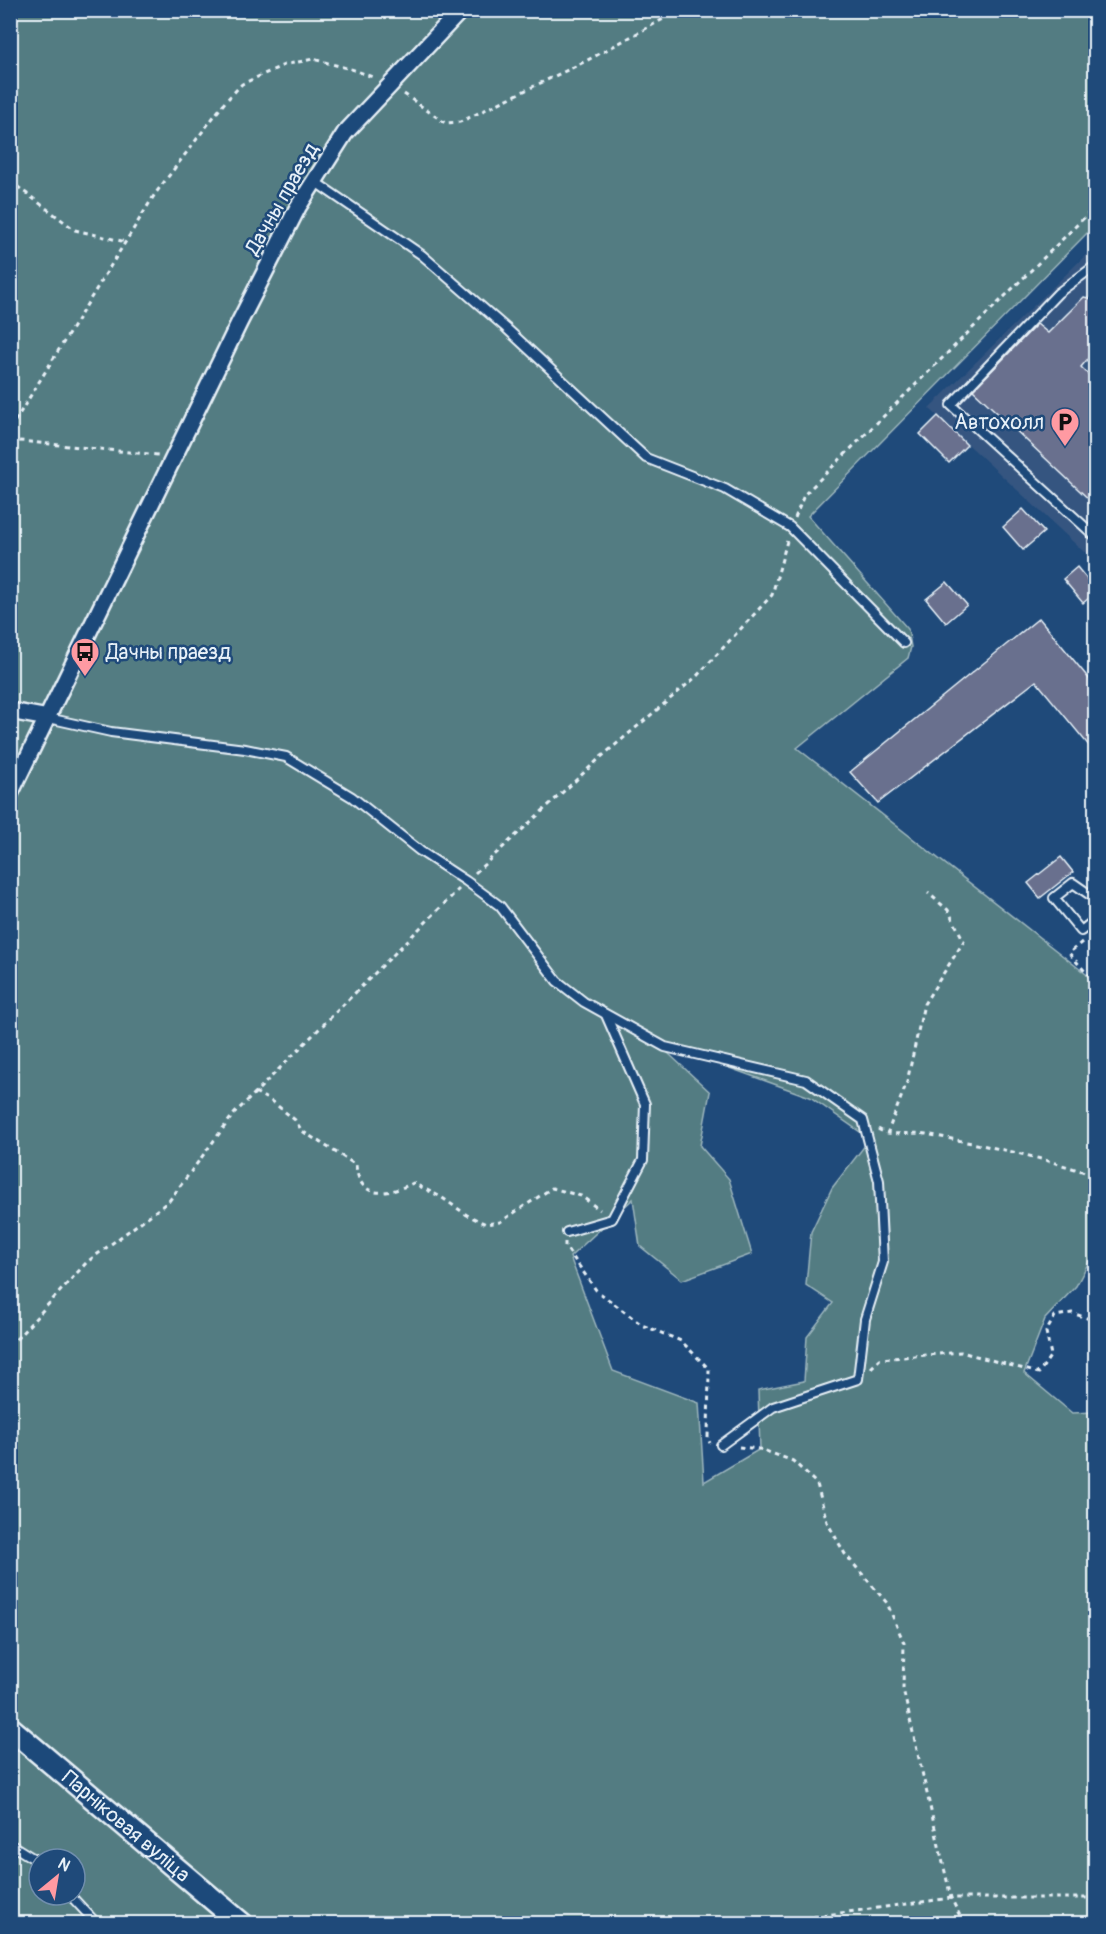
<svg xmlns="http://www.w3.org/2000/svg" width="1106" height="1934" font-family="Pangolin,sans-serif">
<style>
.built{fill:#355580}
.green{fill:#527b82;stroke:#9db6bd;stroke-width:1.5;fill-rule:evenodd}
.building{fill:#69708e;stroke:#e8f1f8;stroke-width:1.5}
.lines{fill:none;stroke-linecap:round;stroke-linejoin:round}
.lane-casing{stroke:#e8f1f8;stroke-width:12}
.street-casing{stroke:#e8f1f8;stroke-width:20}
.secondary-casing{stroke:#e8f1f8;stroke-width:26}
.path{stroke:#e8f1f8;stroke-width:3;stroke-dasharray:4.5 4.5;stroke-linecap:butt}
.lane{stroke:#1f4a7a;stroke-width:8}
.street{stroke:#1f4a7a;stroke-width:15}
.secondary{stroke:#1f4a7a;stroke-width:21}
.labels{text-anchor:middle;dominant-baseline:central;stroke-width:5;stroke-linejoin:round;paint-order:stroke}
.street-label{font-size:21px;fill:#e8f1f8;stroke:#1f4a7a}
.poi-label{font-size:21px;fill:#e8f1f8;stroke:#1f4a7a;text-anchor:end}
</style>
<rect width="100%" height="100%" fill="#1f4a7a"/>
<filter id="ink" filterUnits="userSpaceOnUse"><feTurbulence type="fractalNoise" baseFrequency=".0167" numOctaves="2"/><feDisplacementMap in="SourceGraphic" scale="12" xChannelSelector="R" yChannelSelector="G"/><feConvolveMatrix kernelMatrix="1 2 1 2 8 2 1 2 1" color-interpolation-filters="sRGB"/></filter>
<g filter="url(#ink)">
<polygon class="built" points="1095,246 1095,553 1084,552 929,408"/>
<path class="green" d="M11,11h1084v214l-287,291 100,113 3,18 -3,11 -111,90 298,233v287l-3,-12 -16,30 -31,33 -21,54 48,40 23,-1v511l-1084,1zM655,1041l155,56 60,42 -38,49 -21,44 -5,53 27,18 -26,34 -3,44 -46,9 2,59 -56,33 -5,-79 -86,-32 -43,-114 63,-58 7,47 42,34 70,-26 -23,-75 -29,-33 10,-54zM39,1859h36v36h-36z"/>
<g class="building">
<polygon points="1084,297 1095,300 1095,344 1090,347 1089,351 1091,355 1081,367 1095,381 1095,505 973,390 1037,324 1048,333"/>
<polygon points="938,416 967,445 949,463 920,434"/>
<polygon points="1023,509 1044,532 1023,550 1003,527"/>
<polygon points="1077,567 1095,589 1095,593 1083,603 1063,579"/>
<polygon points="947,582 967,605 946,623 926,599"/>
<polygon points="1039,618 1095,686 1095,753 1036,681 878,803 850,772"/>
<polygon points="1061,857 1073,872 1040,898 1028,883"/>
</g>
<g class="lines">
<g class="lane-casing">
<g id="lane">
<polyline points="314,181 422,255 506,328 646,458 725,489 790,527 904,643"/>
<polyline points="1096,265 1058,293 951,405 1096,537"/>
<polyline points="1095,350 1096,350"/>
<polyline points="48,718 111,732 245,749 286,757 352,797 420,851 466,881 500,906 557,981 584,1002 665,1047 806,1080 863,1120 879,1181 883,1262 865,1319 858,1379 773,1407 721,1445"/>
<polyline points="1096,899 1073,883 1054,898 1081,931 1096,919"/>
<polyline points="567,1232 612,1219 643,1160 645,1104 606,1015"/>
<polyline points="10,1844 39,1862"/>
<polyline points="70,1895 97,1924"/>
</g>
</g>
<g class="street-casing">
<g id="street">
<polyline points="10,711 48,718"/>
<polyline points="10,794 239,323 298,207 345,133 461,10"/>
</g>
</g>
<g class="secondary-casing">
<g id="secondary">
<path id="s1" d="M10,1728l232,196"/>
</g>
</g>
<g class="path">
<polyline points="404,94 445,123 460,122 586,61 680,10"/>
<polyline points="10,181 75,230 126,242"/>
<polyline points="10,429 155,194 225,102 242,84 284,65 313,59 354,70 375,78"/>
<polyline points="10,440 158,455"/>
<polyline points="795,518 804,495 1096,206"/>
<polyline points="475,873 601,757 696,677 772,595 787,541"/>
<polyline points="1082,942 1069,953 1096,984"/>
<path d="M255,1092l19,11 21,17 7,11 54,34c3,36 32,30 57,18l28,14 26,18 19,9 14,-2 52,-34 29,8 19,14"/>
<path d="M878,1129c14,9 31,2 48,5 57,11 114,22 170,42"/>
<polyline points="887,1134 907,1082 924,1004 964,941 948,910 928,893"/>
<polyline points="565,1242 565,1246 596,1290 642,1325 681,1341 709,1369 708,1439 710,1443"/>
<polyline points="10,1346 87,1262 169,1201 233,1115 459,889"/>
<polyline points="871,1368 880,1359 961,1352 1039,1373 1051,1355 1046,1332 1055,1316 1072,1313 1096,1321"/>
<polyline points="739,1447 760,1449 793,1461 817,1484 827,1522 845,1554 887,1603 904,1643 903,1689 951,1898 964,1924"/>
<polyline points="760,1924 951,1898 1096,1898"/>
</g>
<use href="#lane" class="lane"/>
<use href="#street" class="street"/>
<use href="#secondary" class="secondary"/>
</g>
</g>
<defs>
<g id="parking-pin" transform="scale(1.5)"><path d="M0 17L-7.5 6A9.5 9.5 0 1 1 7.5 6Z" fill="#ff9aa2" stroke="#1f4a7a"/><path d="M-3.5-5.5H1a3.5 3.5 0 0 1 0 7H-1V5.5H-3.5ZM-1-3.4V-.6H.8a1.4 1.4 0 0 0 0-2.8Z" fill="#111"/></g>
<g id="bus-pin" transform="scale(1.5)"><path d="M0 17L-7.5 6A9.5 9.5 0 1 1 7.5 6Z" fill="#ff9aa2" stroke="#1f4a7a"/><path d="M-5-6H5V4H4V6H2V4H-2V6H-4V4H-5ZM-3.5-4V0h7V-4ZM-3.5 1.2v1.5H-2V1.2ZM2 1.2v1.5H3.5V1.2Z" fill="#111"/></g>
</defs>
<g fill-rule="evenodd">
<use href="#parking-pin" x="1065" y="422"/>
<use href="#bus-pin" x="85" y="652"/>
</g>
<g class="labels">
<g class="street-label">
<text transform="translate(282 199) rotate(-60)">Дачны праезд</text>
<text stroke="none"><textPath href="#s1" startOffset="152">Парніковая вуліца</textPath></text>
</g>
<g class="poi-label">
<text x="1044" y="422">Автохолл</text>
<text x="106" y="652" text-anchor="start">Дачны праезд</text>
</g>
</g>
<rect width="1106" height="1934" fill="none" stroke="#1f4a7a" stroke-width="36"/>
<rect x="18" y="18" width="1070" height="1898" fill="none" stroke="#e8f1f8" stroke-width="2" filter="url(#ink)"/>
<g transform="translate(57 1877) rotate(30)"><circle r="28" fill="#1f4a7a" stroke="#6f8dac" stroke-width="1.5"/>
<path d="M0-4.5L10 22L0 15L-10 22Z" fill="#ff9aa2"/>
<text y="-9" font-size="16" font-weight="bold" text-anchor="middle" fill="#e8f1f8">N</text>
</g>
</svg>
